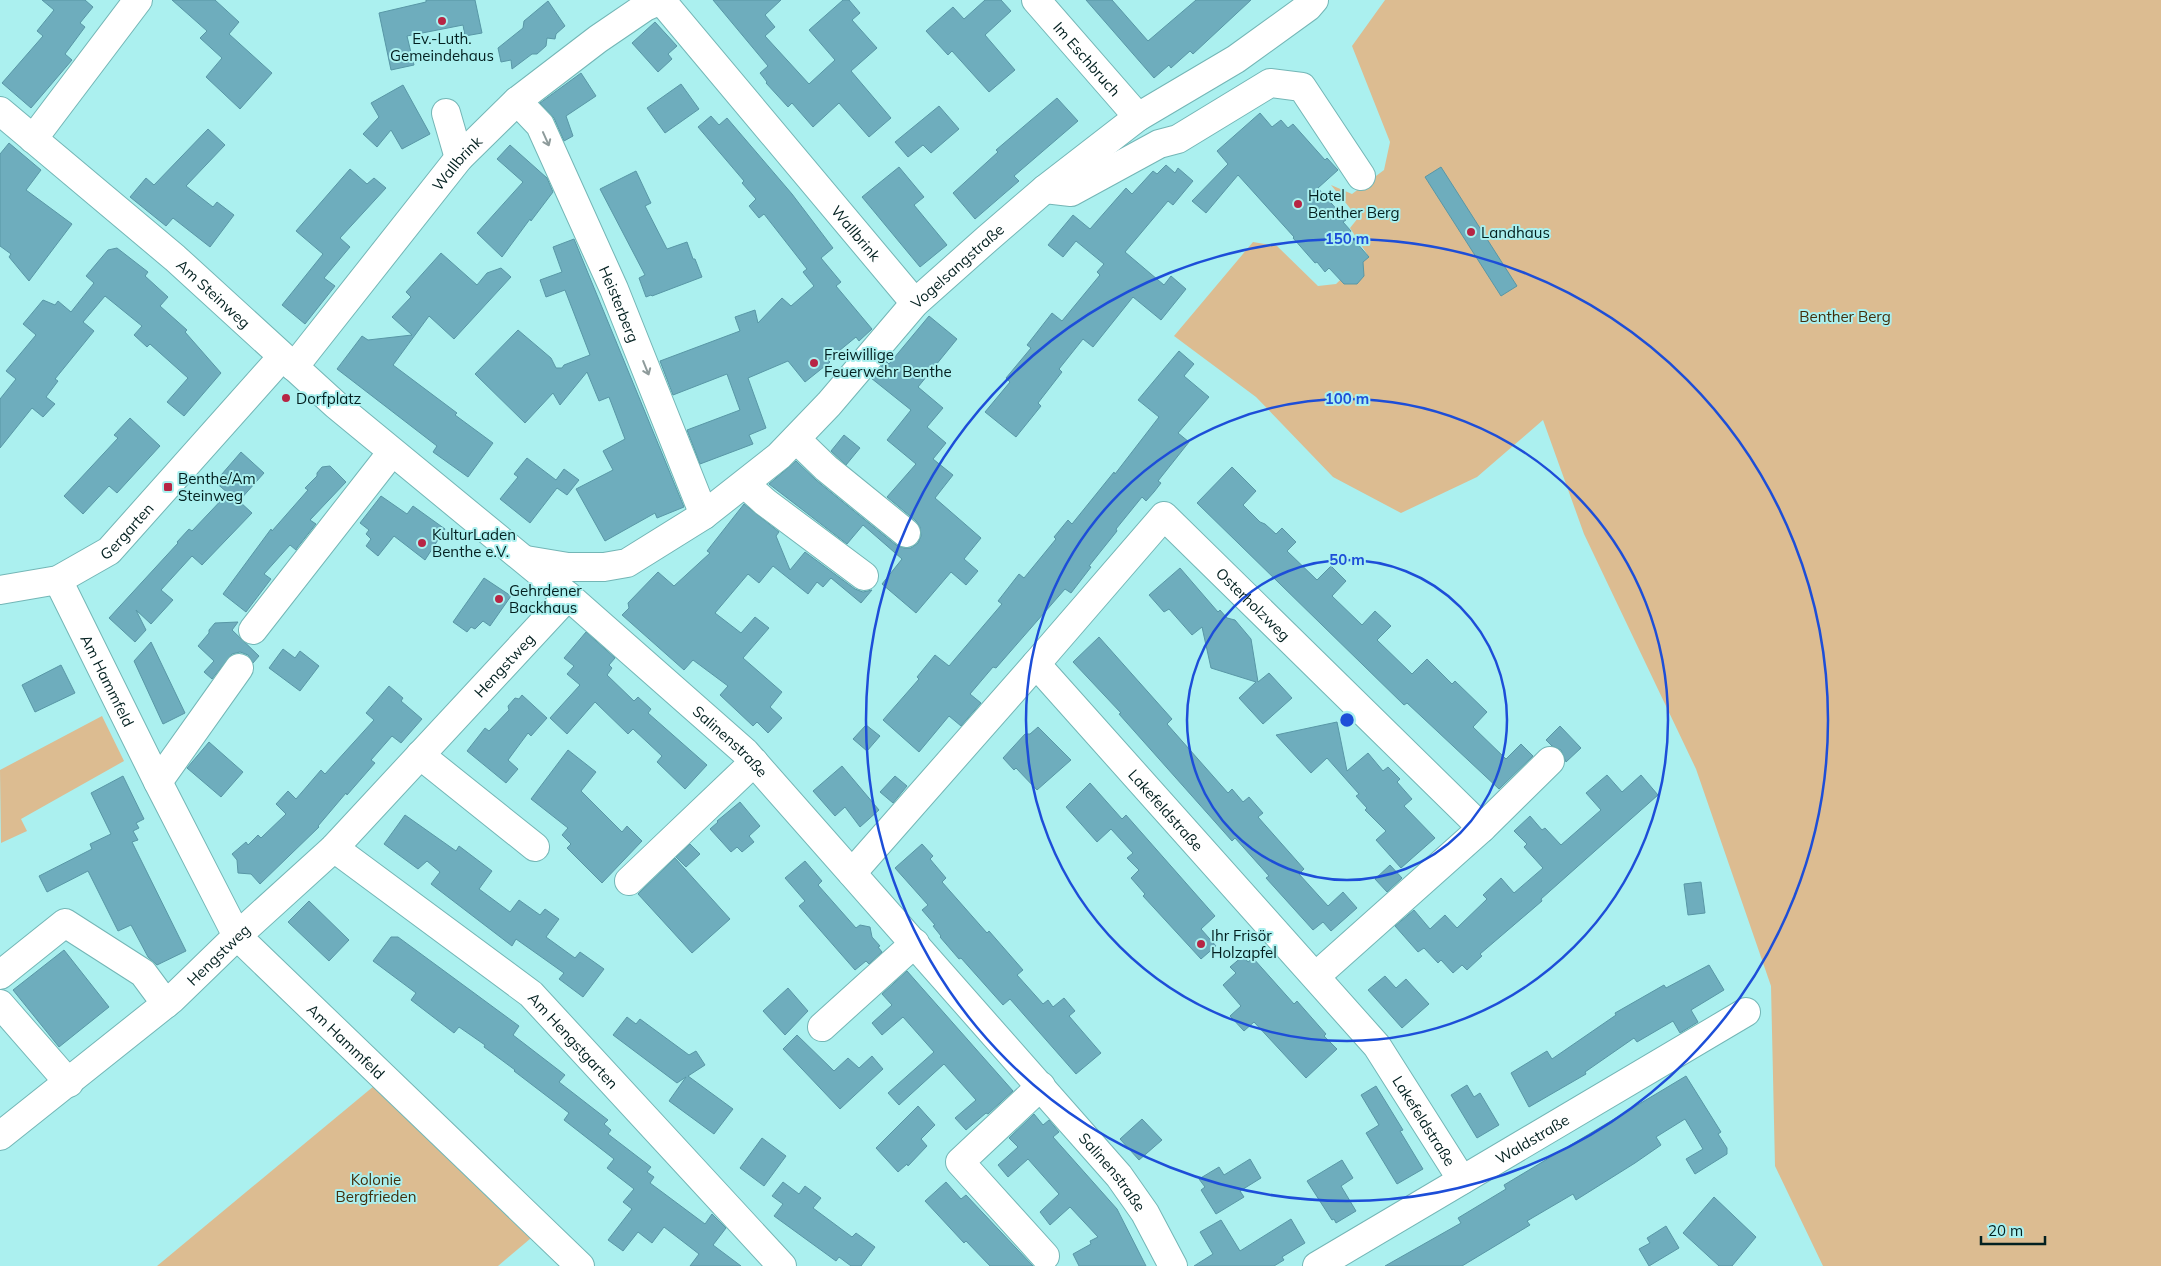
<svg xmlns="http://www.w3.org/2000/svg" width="2161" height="1266" font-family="Mulish,sans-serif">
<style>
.green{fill:#dcbc91}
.building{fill:#6eadbd;stroke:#5897a6}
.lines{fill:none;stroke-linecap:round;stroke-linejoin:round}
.minor-casing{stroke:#73b6b6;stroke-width:30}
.minor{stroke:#fff;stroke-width:28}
.oneway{stroke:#8e9b9b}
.ring{fill:none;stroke:#1d4ed8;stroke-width:2.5}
.poi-dot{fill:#b72544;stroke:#abf0ef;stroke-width:2}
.labels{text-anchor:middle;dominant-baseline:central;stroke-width:4;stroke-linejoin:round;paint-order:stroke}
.poi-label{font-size:15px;fill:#032020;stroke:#abf0ef;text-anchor:start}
.street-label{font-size:15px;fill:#032020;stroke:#abf0ef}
.park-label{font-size:15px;fill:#432e0c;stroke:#abf0ef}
.centre{fill:#1d4ed8;stroke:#abf0ef;stroke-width:2.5}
.ring-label{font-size:15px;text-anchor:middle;font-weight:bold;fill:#1d4ed8;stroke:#abf0ef;stroke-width:4;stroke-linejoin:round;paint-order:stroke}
</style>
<rect width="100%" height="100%" fill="#abf0ef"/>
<g class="green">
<polygon points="1385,0 2161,0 2161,1266 1823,1266 1775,1166 1771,986 1696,769 1584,534 1543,420 1477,477 1401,513 1333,477 1256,397 1174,336 1253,242 1277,246 1318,286 1336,284 1367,254 1350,228 1358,218 1331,185 1352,194 1384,170 1390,142 1352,46"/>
<polygon points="102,716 124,761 21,819 27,831 1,843 0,770"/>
<polygon points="380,1081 537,1233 498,1266 157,1266"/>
</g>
<g class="building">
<polygon points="42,0 85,0 93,7 80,23 85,27 65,54 72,60 31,108 2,83 43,36 37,31 54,10"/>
<polygon points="172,0 215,0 239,22 229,34 272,73 240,109 206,77 222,58 200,38 207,31"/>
<polygon points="426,0 475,0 482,33 465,36 463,25 407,36 414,65 391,70 379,13 426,2"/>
<polygon points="713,0 781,0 765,15 775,27 765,36 809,84 835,60 809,30 843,0 849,0 860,13 852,20 877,48 851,71 891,118 869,137 839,103 813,127 792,103 788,107 766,83 767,82 760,73 768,66"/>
<polygon points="985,0 1001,0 1011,11 985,35 1015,70 989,92 952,51 948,55 926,31 953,7 964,19"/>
<polygon points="1086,0 1112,0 1148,41 1196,0 1251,0 1193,54 1190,51 1171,68 1169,65 1154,78"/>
<polygon points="548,1 565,26 556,34 555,39 547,38 546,46 537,54 532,54 512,69 511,60 501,62 498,48 523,28 524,21"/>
<polygon points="655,22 677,46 668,54 672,59 658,72 632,43"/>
<polygon points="581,73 596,96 566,116 573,136 564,141 554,118 540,103"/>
<polygon points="681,84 699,109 665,133 647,108"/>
<polygon points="403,85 430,134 402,149 391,130 377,147 363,134 379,117 371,103"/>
<polygon points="1057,98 1078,121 1014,176 1019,181 975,219 953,193 998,152 996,150"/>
<polygon points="939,106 959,129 931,153 923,145 908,157 895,142"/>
<polygon points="1260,113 1272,127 1281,120 1288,128 1293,124 1325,160 1327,158 1338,170 1318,188 1346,220 1343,222 1351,231 1349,234 1369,257 1363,262 1364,276 1357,284 1344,284 1329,268 1325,272 1317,262 1315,263 1293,238 1294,237 1238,175 1206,213 1192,201 1228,164 1217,151"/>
<polygon points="711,116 719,125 727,118 792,194 833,248 821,258 841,282 836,286 872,329 859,341 856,337 828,360 830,362 805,382 788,361 748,378 766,428 749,435 753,444 700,464 687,430 740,410 727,374 673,395 660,361 740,331 735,317 755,310 758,323 782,298 791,306 814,286 803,272 807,269 764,214 759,218 749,206 756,199 742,183 744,181 698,127"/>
<polygon points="208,129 225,145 186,186 213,207 217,202 234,215 210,247 173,218 166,226 130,197 146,178 154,185"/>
<polygon points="9,143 41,170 26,190 72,224 29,281 9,257 11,254 0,246 0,154"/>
<polygon points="510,145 547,178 553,192 531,221 530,219 502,257 477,233 523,182 497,159"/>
<polygon points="1166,165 1175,173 1178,168 1193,181 1173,205 1168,201 1125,252 1164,285 1171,276 1186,289 1161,320 1133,297 1093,347 1083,339 1059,369 1062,372 1038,403 1041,406 1016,437 985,412 1010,382 1006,378 1031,348 1027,345 1052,313 1062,321 1100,275 1097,272 1104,264 1076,241 1063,257 1048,245 1073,215 1090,229 1126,188 1132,194 1153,171 1157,174"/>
<polygon points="899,167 924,197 914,205 947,245 920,267 862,197"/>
<polygon points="1441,167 1517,286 1501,296 1425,177"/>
<polygon points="350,169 367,184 374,178 386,188 340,238 350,247 324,278 335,286 305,324 282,305 323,254 296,231"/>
<polygon points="636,171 651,203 645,206 667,249 687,242 693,259 695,259 702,277 652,296 651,295 646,297 639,278 645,275 600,189"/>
<polygon points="574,239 684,507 657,518 655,513 605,541 576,489 613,470 603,451 625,439 609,397 599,401 587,372 560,405 553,393 525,423 475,374 518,330 551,358 556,368 562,368 564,365 590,355 565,290 546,297 540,280 562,272 553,247"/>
<polygon points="117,248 148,272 145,276 168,297 160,306 187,330 185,332 221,373 184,416 167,402 188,378 150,344 147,347 134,335 142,326 105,296 83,322 94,331 55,379 58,381 46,397 55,404 43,417 32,408 0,448 0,399 16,379 6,371 36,335 23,324 43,300 55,305 58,301 71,312 94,283 86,276 108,250"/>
<polygon points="441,253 477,285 487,273 501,268 511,277 454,339 429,316 393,365 457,413 455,415 493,443 468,477 433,452 437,446 337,369 362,336 368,340 412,335 392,317 411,297 406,292"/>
<polygon points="929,316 957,339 918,387 943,408 927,427 946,443 933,459 953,475 935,498 981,538 964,559 978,571 966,585 951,572 916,613 882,584 902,559 863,525 847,544 769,484 796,461 816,480 896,545 904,548 911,548 918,543 921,536 920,527 916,521 887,497 916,464 887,440 911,410 871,378 886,361 889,364"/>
<polygon points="1179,351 1194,364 1184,376 1209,397 1178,433 1189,442 1158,481 1161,483 1154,492 1146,501 1142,497 1116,529 1117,531 1089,566 1091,567 1071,593 1065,589 996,668 993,667 970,694 981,703 961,726 949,716 919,752 883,720 919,679 917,677 935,655 949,666 1002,604 998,601 1019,574 1024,578 1056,539 1054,537 1068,520 1072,524 1114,472 1115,474 1159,417 1138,400"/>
<polygon points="130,418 160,446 117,493 109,486 83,514 64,496 118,438 114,435"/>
<polygon points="844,435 860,448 846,465 831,451"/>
<polygon points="241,452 264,473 239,501 252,513 202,565 192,556 161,590 173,600 151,624 136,610 146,630 135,642 109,618 178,543 177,542 189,529 192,531 228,493 215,482"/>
<polygon points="527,458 556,480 564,469 579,480 567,495 557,488 530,523 500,499 518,477 514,474"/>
<polygon points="330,466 346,482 310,520 316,524 297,548 296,550 290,545 264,574 271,579 246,612 223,594 271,529 272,531 308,490 305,488 317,476 317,473 322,467"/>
<polygon points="1232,467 1256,491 1243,505 1260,522 1265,524 1276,534 1282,528 1296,542 1287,551 1317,580 1331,566 1346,581 1332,596 1362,625 1375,611 1391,626 1377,640 1412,674 1427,659 1452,684 1455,681 1487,712 1473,727 1506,759 1521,744 1533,756 1499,789 1407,703 1404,705 1197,503"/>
<polygon points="381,496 407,514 413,506 445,529 425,560 394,536 378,556 366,546 371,539 366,534 369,530 360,523"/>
<polygon points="744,504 779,532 776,536 790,570 805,552 855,589 863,592 872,590 861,603 831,578 823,587 817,582 808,594 773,566 759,583 748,574 715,613 741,633 755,617 769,628 743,658 782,692 770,707 782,718 768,733 757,722 753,726 720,695 728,686 693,660 684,670 622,615 629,608 628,603 658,572 674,586 710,553 707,551"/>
<polygon points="1180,568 1218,612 1220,610 1227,618 1235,620 1251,639 1258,682 1269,673 1292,698 1263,724 1239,698 1256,682 1211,668 1202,627 1192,635 1169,609 1164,612 1149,595"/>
<polygon points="484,578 511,596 490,626 483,621 475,629 471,627 467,632 453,622"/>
<polygon points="238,622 232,630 259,656 253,663 248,655 240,652 232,654 212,679 204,672 214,661 198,646 209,633 209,630 215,623"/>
<polygon points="586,632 615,658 609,665 612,668 607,675 634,701 638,697 651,709 648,713 707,765 685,789 657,762 662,756 633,729 628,734 595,702 567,734 550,718 580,685 567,674 574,666 564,658"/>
<polygon points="1099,637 1172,719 1167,724 1228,793 1232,789 1243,802 1249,797 1263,813 1258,817 1304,869 1299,874 1328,906 1343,892 1357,908 1331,931 1323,922 1313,930 1266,878 1269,876 1235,838 1232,841 1119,714 1121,713 1073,662"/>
<polygon points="151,642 185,713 163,724 134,661"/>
<polygon points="283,649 295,658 300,651 319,666 300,691 269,668"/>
<polygon points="61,665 75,693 35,712 22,685"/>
<polygon points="389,686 403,698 401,701 422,719 401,743 392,736 371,760 375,763 347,795 346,793 318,826 319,827 260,884 251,874 238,873 237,860 232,854 246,842 248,845 258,835 261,838 286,814 276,804 288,791 296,799 321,770 325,774 374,720 366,713"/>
<polygon points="522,695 547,718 531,736 528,733 508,760 518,769 506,783 467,751 485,728 489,731 509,710 508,706 515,698 519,699"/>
<polygon points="1337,722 1347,771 1368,753 1383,771 1388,767 1400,779 1397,782 1412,799 1404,806 1435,838 1401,868 1376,840 1386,831 1365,810 1367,808 1356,796 1359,794 1327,758 1311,773 1276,735"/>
<polygon points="866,725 880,736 867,751 853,739"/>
<polygon points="1560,726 1581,748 1566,762 1561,750 1552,746 1546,740"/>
<polygon points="1038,727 1071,760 1037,790 1016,768 1014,770 1003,758 1025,734 1030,734"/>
<polygon points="209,742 243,772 221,797 187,768"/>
<polygon points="568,750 596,772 581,791 622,832 627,826 642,841 602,883 567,848 571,844 562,835 568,828 531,799"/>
<polygon points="842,766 879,810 860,827 845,807 835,816 813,791"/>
<polygon points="1607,775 1622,792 1641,775 1658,795 1541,899 1542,901 1480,954 1482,956 1467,970 1462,965 1453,973 1441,960 1438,963 1424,948 1418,952 1395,926 1414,910 1430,929 1445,915 1457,928 1487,899 1483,895 1501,878 1514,893 1543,868 1524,847 1527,844 1514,831 1530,816 1542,830 1545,828 1561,845 1601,810 1586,793"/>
<polygon points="123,776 144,819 136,823 139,828 133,831 138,840 132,842 186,951 157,965 148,957 131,925 118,931 88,871 47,892 39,876 92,849 90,844 111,834 91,793"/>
<polygon points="895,776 907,786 893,803 880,792"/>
<polygon points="1090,783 1122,819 1126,815 1215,916 1201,929 1216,946 1201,959 1143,896 1145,894 1131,878 1139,870 1127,858 1133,853 1111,829 1097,842 1066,807"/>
<polygon points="740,802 760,826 749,836 754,842 742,852 737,847 731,852 710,829 718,822 717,821"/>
<polygon points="405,815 456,851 459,846 492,871 479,889 510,912 519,900 540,915 545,909 559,919 546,937 575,958 580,952 604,969 583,997 559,979 564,973 516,939 512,946 431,884 440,872 427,861 418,869 384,844"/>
<polygon points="690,844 700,854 686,867 676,857"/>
<polygon points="922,844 933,856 930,859 946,878 942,882 987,933 989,931 1023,970 1017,975 1043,1004 1048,1000 1053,1007 1064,998 1075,1011 1069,1016 1101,1053 1076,1074 1010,999 1003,1005 969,967 961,958 959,959 940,937 941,936 933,926 935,925 922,910 928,905 895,868"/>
<polygon points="675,858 730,919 692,953 638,894"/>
<polygon points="805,861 822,881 818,885 856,928 860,925 870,927 872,937 880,946 878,947 882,952 869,964 866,961 855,970 799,906 805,901 785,878"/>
<polygon points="1390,865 1402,878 1387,892 1375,879"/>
<polygon points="1701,882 1705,913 1688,915 1684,884"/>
<polygon points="309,901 349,940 329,961 288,922"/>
<polygon points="391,937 398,937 519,1026 513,1035 565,1075 559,1082 608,1120 604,1124 611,1130 608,1134 651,1167 647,1172 654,1177 650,1183 705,1224 712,1214 726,1228 713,1245 741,1266 690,1266 699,1254 664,1227 652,1243 638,1232 623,1251 608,1240 632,1209 623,1202 634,1189 607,1168 614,1159 564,1120 569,1113 514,1071 515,1070 484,1047 485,1045 459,1027 454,1033 411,1000 416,993 373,961"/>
<polygon points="64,950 109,1007 59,1047 13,990"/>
<polygon points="1243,956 1248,962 1253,958 1294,1004 1297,1001 1326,1034 1324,1036 1337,1049 1306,1078 1254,1022 1244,1031 1230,1016 1241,1006 1223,985 1236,973 1230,967"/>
<polygon points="1709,965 1724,990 1691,1010 1698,1022 1680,1033 1673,1021 1637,1042 1634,1038 1585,1072 1586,1074 1529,1107 1511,1073 1547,1051 1552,1059 1616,1015 1615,1013 1664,985 1666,988"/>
<polygon points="907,971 1013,1091 988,1114 986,1113 966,1130 955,1118 976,1100 944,1064 899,1105 888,1093 934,1052 903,1017 882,1035 872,1023 892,1005 882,994"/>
<polygon points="1385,976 1396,988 1406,979 1429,1004 1402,1028 1368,990"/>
<polygon points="788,988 808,1011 785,1035 763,1011"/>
<polygon points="627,1017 636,1024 640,1019 689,1055 696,1051 705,1065 688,1076 733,1109 714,1134 669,1101 686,1077 677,1083 613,1035"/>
<polygon points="797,1035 834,1071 848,1058 859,1068 872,1056 883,1069 840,1109 783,1049"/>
<polygon points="1686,1076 1721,1132 1718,1134 1727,1148 1727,1154 1695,1174 1686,1159 1703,1149 1685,1119 1656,1137 1661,1145 1635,1163 1576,1200 1573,1194 1527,1221 1530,1225 1462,1266 1385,1266 1461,1223 1458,1218 1506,1189 1504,1185"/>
<polygon points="1467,1085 1474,1097 1480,1093 1499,1125 1477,1138 1451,1095"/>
<polygon points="1376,1086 1403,1130 1400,1131 1423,1169 1397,1184 1366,1133 1379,1125 1361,1095"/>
<polygon points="918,1106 935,1125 921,1139 927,1146 908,1166 907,1164 898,1172 876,1148"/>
<polygon points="1034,1114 1043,1125 1049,1120 1059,1132 1053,1137 1117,1209 1146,1266 1079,1266 1073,1254 1091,1244 1090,1241 1098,1237 1070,1207 1050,1225 1040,1212 1059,1194 1028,1159 1008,1177 998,1165 1018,1147 1009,1138"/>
<polygon points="1142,1119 1162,1140 1139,1160 1120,1139"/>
<polygon points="762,1138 786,1156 764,1186 740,1168"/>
<polygon points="1250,1159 1261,1178 1240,1191 1244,1197 1216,1214 1201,1190 1205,1187 1199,1179 1219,1167 1224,1175"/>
<polygon points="1342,1160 1353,1178 1341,1186 1356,1211 1336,1223 1334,1219 1332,1220 1307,1181"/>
<polygon points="783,1182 799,1194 805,1186 821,1198 813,1208 852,1237 856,1233 875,1247 861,1266 851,1266 839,1257 836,1261 774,1216 783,1204 772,1196"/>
<polygon points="946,1182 961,1199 966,1195 1033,1266 990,1266 966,1241 964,1243 925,1201"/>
<polygon points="1714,1197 1756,1237 1732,1266 1719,1266 1683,1233"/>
<polygon points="1291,1219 1305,1243 1282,1257 1284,1260 1274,1266 1194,1266 1213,1254 1200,1232 1221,1220 1240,1251"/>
<polygon points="1666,1226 1679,1248 1649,1266 1639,1249 1650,1243 1647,1238"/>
</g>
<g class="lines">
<g class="minor-casing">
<g id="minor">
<path id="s1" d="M1036,0l102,117"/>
<path id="s2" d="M517,101l23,24 74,164 90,226"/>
<path id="s3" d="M0,111l175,147 161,147 232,191 177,156 374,424 26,37 28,53"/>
<polyline points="446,113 459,158"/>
<polyline points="33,139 138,0"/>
<polyline points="1045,189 1071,192 1159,144 1178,139 1270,83 1302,87 1361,176"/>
<path id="s4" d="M294,367l165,-209 58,-57 81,-62 47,-32 16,-7 254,303"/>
<polyline points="796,439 826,468 906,533"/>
<polyline points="745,484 765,502 864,576"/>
<path id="s5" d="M526,560l42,7h36l23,-4 77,-48 75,-59 50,-52 86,-101 72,-64 58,-50 93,-72 98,-58 72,-52 6,-7"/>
<path id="s6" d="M58,580l100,202 79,154 343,330"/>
<path id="s7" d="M0,590l58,-10 51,-29 173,-194"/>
<polyline points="253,630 392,452"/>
<path id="s8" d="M1036,664l128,-148 318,312 -166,148"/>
<polyline points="420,755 535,847"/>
<polyline points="158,782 239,668"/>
<polyline points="1482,828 1550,761"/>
<path id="s9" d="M334,848l197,146 251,272"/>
<path id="s10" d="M852,873l184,-209 341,382 85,134"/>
<polyline points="629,881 754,762"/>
<polyline points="0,975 65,923 143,973 166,1004"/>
<polyline points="0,1004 69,1083"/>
<polyline points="822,1027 915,943"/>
<polyline points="1041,1086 960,1162 1045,1256"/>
<path id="s11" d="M0,1136l172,-137 65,-63 97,-88 234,-252"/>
<path id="s12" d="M1317,1266l429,-254"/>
</g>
</g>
<use href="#minor" class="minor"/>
</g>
<defs><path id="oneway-shaft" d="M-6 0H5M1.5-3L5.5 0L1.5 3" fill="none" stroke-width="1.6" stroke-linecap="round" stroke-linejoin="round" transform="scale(1.25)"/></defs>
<g class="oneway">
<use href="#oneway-shaft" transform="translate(546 139) rotate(66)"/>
<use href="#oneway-shaft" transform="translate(646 368) rotate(68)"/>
</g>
<g class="ring">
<circle cx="1347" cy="720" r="160"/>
<circle cx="1347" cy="720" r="321"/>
<circle cx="1347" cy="720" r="481"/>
</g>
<g class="poi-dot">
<circle cx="442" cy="21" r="5"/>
<circle cx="1298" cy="204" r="5"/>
<circle cx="1471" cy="232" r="5"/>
<circle cx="814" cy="363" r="5"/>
<circle cx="286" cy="398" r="5"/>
<rect x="163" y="482" width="10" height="10" rx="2.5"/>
<circle cx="422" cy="543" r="5"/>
<circle cx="499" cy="599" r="5"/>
<circle cx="1201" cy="944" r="5"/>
</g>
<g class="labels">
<g class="poi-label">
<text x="442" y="38" text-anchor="middle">Ev.-Luth.<tspan x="442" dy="17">Gemeindehaus</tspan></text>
<text x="1308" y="195">Hotel<tspan x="1308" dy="17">Benther Berg</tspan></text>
<text x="1481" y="232">Landhaus</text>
<text x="824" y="354">Freiwillige<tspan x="824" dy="17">Feuerwehr Benthe</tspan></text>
<text x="296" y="398">Dorfplatz</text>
<text x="178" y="478">Benthe/Am<tspan x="178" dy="17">Steinweg</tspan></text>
<text x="432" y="534">KulturLaden<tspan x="432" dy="17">Benthe e.V.</tspan></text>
<text x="509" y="590">Gehrdener<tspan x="509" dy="17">Backhaus</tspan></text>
<text x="1211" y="935">Ihr Frisör<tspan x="1211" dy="17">Holzapfel</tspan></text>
</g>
<g class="street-label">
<text stroke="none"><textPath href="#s1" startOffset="78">Im Eschbruch</textPath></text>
<text stroke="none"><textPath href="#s4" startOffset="261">Wallbrink</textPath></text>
<text stroke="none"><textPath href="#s4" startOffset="828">Wallbrink</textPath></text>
<text stroke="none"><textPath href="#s5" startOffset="549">Vogelsangstraße</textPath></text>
<text stroke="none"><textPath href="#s3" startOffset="281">Am Steinweg</textPath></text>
<text stroke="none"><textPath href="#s2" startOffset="229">Heisterberg</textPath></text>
<text stroke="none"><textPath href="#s7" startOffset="144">Gergarten</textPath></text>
<text stroke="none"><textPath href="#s8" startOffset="321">Osterholzweg</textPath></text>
<text stroke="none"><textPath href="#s11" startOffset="691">Hengstweg</textPath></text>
<text stroke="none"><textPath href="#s6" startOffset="112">Am Hammfeld</textPath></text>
<text stroke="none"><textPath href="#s3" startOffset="965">Salinenstraße</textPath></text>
<text stroke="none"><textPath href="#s10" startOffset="474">Lakefeldstraße</textPath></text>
<text stroke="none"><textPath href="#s11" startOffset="284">Hengstweg</textPath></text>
<text stroke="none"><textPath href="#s6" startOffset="550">Am Hammfeld</textPath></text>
<text stroke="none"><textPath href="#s9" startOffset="308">Am Hengstgarten</textPath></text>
<text stroke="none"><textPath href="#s10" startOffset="879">Lakefeldstraße</textPath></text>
<text stroke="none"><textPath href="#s12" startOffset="250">Waldstraße</textPath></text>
<text stroke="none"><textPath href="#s3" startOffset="1541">Salinenstraße</textPath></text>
</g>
<g class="park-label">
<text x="1845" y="316">Benther Berg</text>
<text x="376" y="1179">Kolonie<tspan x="376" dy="17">Bergfrieden</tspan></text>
</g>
</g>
<circle cx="1347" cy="720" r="8" class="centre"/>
<g class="ring-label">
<text x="1347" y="244">150 m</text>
<text x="1347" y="404">100 m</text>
<text x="1347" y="565">50 m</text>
</g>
<path d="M1981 1236v8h64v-8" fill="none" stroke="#032020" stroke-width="2.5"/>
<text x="1988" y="1236" font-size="15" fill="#032020" stroke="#abf0ef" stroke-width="4" paint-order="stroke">20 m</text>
</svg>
